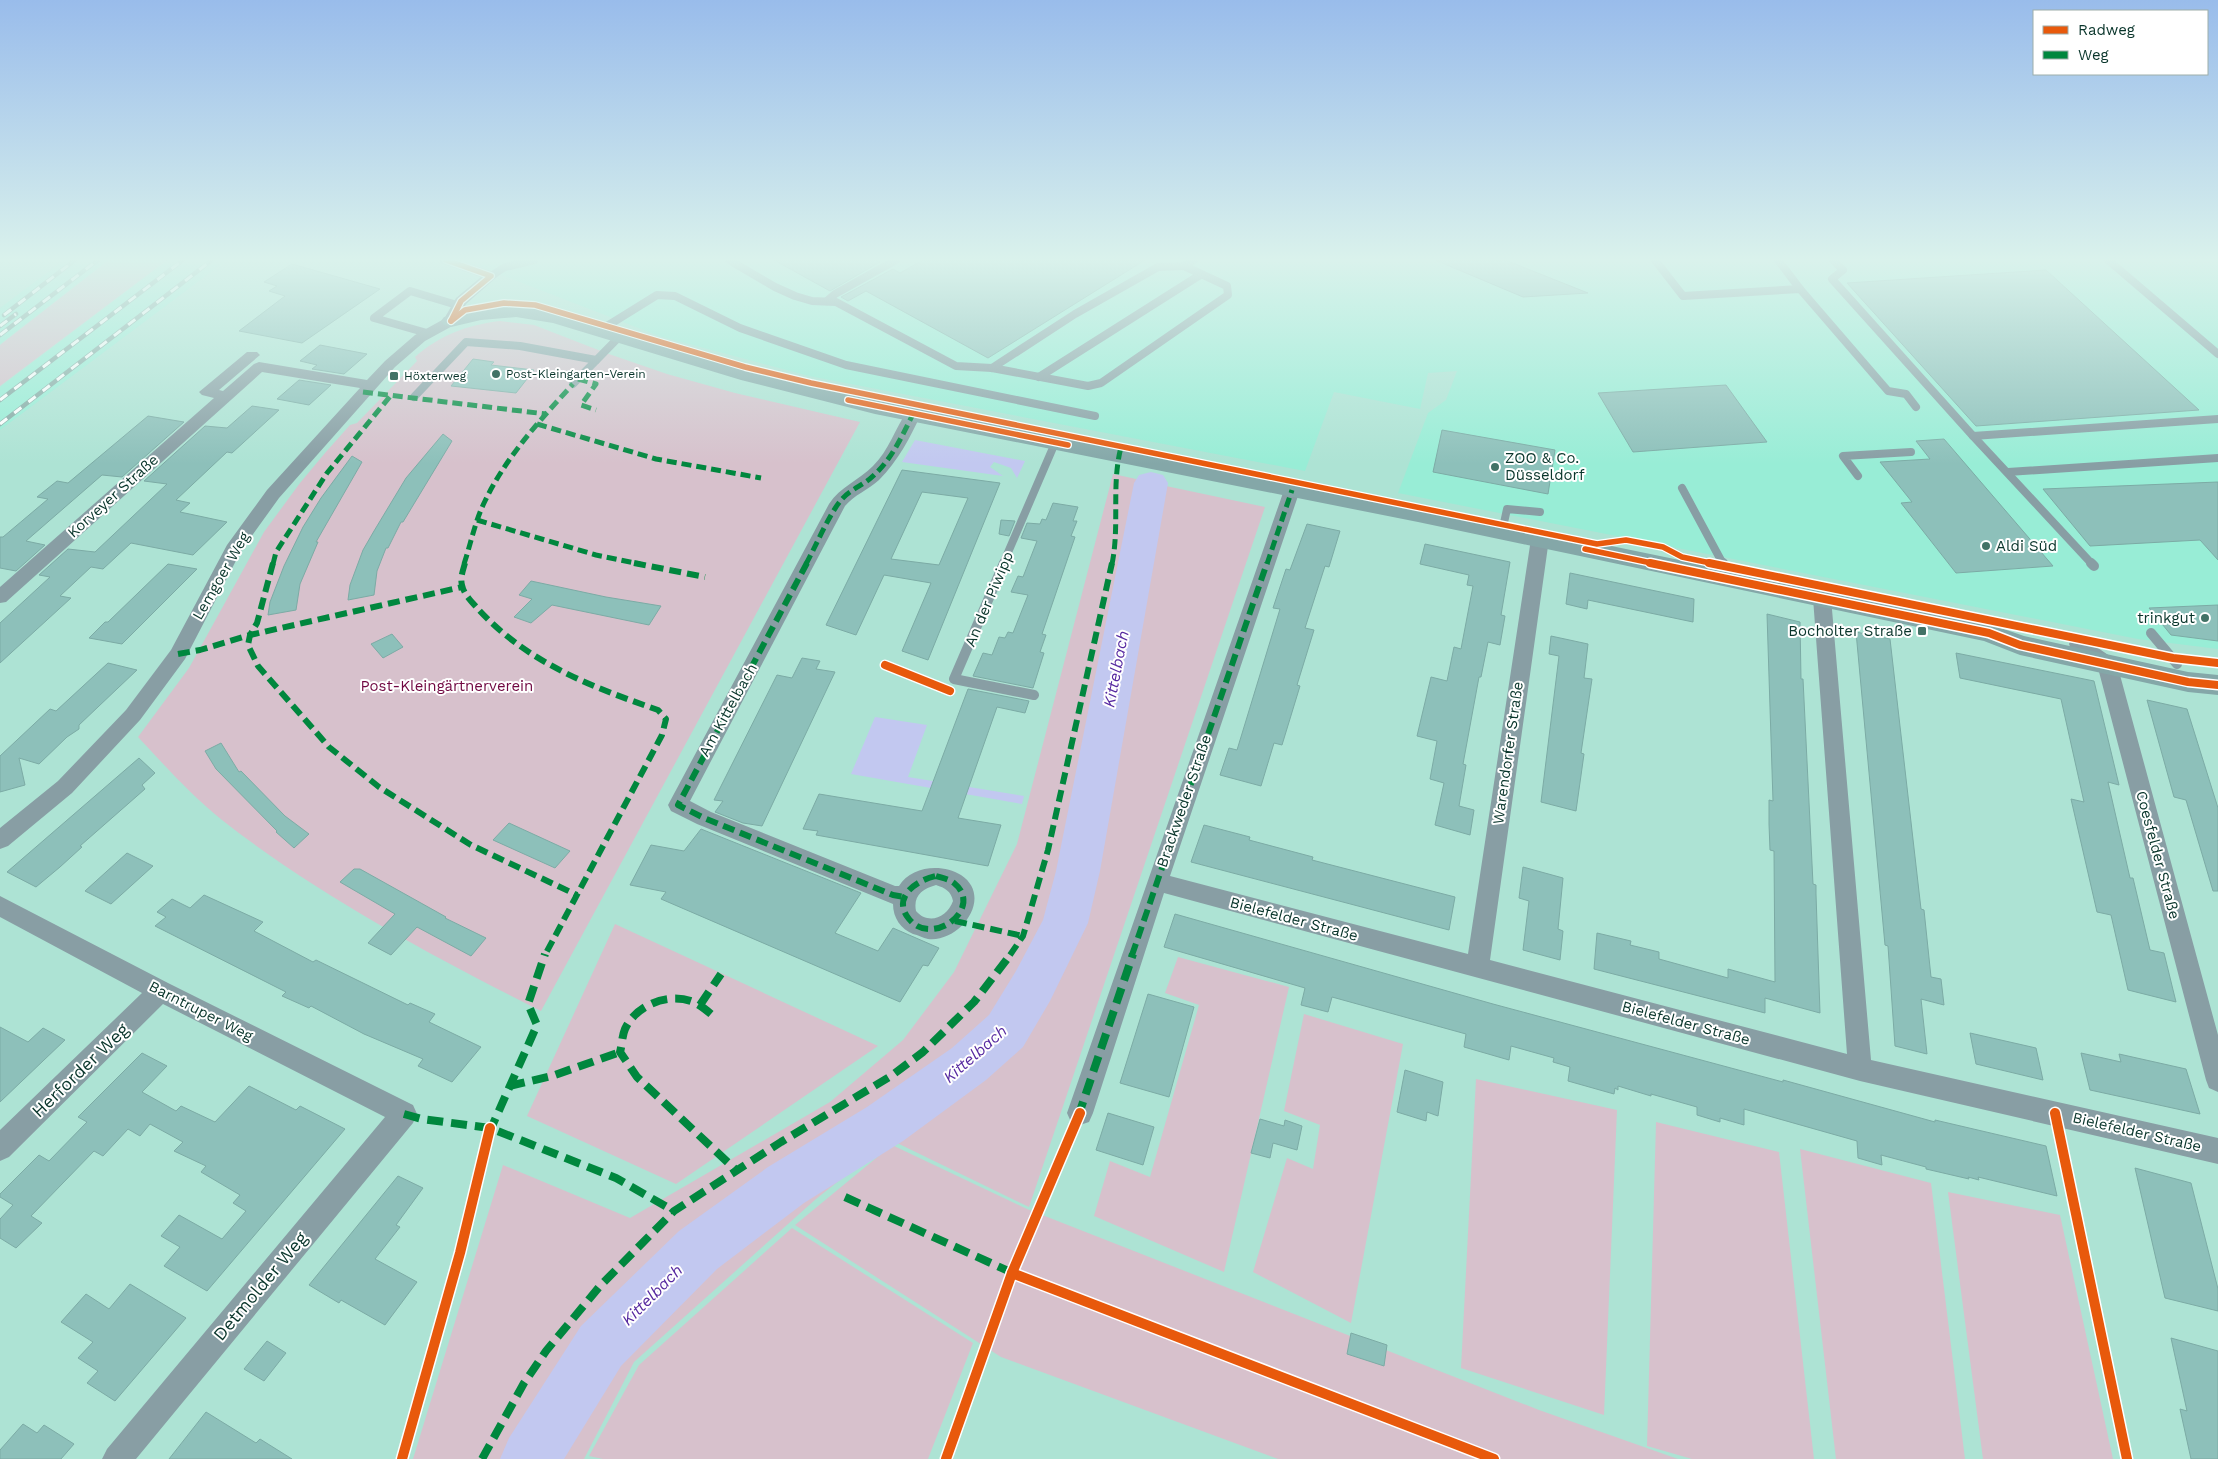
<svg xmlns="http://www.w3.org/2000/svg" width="2218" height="1459" font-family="'Work Sans',sans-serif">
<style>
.built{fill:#98edd6}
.green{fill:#d7c1cc}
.water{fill:#c2c8f0}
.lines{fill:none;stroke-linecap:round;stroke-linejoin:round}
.river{fill:#c2c8f0;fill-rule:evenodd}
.building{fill:#8dc0ba;stroke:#7caba5;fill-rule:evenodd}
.lane-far1{stroke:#889ea4;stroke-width:8}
.lane{stroke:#889ea4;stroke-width:10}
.street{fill:#889ea4;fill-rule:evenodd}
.secondary{fill:#84a7a8;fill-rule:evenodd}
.rail-casing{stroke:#85a8a3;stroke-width:4.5}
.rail{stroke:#fff;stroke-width:3;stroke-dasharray:9;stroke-linecap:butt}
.quiet-far2{stroke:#00873e;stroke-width:5;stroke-dasharray:10 5;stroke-linecap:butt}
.quiet-far1{stroke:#00873e;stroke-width:6;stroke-dasharray:12 6;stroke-linecap:butt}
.quiet{stroke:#00873e;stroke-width:8;stroke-dasharray:16 8;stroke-linecap:butt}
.cycleway-far2-casing{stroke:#fff;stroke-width:8}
.cycleway-far1-casing{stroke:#fff;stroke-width:11}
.cycleway-casing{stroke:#fff;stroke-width:13}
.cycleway-far2{stroke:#e8590c;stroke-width:5.5}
.cycleway-far1{stroke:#e8590c;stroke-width:8}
.cycleway{stroke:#e8590c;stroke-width:10}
.poi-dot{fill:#427266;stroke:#fff;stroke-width:2}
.labels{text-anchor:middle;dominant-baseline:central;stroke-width:4;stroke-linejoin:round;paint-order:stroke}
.far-poi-label{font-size:12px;fill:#09352b;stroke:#fff;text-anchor:start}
.poi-label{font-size:15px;fill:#09352b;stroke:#fff;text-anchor:start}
.street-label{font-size:15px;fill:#09352b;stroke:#fff}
.park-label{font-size:15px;fill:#700741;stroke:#fff}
.water-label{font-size:16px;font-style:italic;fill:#572aa0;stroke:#fff}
.near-street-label{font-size:18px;fill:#09352b;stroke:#fff}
</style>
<rect width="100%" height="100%" fill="#ade3d4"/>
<g class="built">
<polygon points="64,260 108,260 0,344 0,308"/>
<polygon points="168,260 227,260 0,430 0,387"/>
<polygon points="463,260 2218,260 2218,649 2138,639 1398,493 1428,413 1446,400 1457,371 1428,373 1420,409 1334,392 1305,471 809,376 659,336"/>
</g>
<g class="green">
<polygon points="109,260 167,260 0,386 0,345"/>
<path d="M500,321l34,4 72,28 61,21 68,19 125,29 -319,589c-107,-54 -225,-117 -319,-191 -31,-25 -57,-54 -84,-83l51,-69 75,-136 36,-49 25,-30 25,-28 7,-2 60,-62 -2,-4c25,-22 52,-32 85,-36z"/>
<polygon points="1113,474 1164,485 1088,874 1020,1037 816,1199 634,1362 584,1459 413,1459 503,1165 630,1218 830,1102 903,1040 954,972 1017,844"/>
<polygon points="1166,486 1265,507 1029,1207 895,1142 1023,1037 1069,948 1083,912 1090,873 1130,689"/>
<polygon points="615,924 878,1046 676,1184 527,1116"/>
<polygon points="1178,957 1289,987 1224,1272 1094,1216 1110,1161 1150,1177 1199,1005 1165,993"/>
<polygon points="1304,1014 1403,1044 1351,1323 1253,1272 1287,1158 1313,1169 1320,1125 1284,1111"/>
<polygon points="1476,1079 1617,1110 1604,1415 1461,1368"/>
<polygon points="1656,1122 1779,1152 1814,1459 1692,1459 1647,1446"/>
<polygon points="892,1145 1027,1209 1539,1410 1678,1459 1278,1459 1001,1357 795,1225"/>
<polygon points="1800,1149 1931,1183 1965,1459 1836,1459"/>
<polygon points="1948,1192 2060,1215 2113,1459 1983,1459"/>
<polygon points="792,1228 973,1343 928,1459 603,1459 589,1456 639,1365"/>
</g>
<g class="water">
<polygon points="915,440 1025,461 1017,478 1011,468 994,462 990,467 1003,476 902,462"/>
<polygon points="875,717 927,725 908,777 1024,796 1022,804 851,774"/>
</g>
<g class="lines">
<polygon class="river" points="1151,472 1163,475 1168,483 1100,871 1088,923 1050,1001 1023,1047 986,1080 903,1141 804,1203 717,1269 621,1366 564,1459 500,1459 509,1438 581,1326 679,1231 768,1167 867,1107 952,1048 989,1015 1016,971 1043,920 1056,871 1134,483 1139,475"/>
</g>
<g class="building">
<polygon points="774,260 877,260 880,262 830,291"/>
<polygon points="923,260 1145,260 988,358 866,291 848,301 841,297 893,269 900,273"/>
<polygon points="1435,260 1505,260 1588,293 1523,297"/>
<polygon points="292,264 380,289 302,343 239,331 285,296 269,291 277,286 264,282"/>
<polygon points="2046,270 2199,410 1976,426 1847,283"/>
<polygon points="320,345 367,354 344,374 312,369 317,365 300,361"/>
<polygon points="473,359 494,362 491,365 534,370 516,393 451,386"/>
<polygon points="299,380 331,385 309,405 277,399"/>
<polygon points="1726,385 1767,442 1633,452 1598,393"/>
<polygon points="252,406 279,410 232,453 227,452 176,500 190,503 180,512 227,522 193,555 131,543 103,569 91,567 60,596 71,598 0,663 0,623 50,577 39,575 68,549 95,552 167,484 144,481 205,426 227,428"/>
<polygon points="148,416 184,422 122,477 102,475 26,541 45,545 16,571 0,568 0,537 3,537 48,499 37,497 57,481 68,483"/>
<polygon points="1442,430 1555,450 1548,494 1433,472"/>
<polygon points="443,434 452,441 403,522 401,522 388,548 386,548 377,571 374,595 348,600 350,585 363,550 374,531 406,478"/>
<polygon points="1944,439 2053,566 1956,573 1901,503 1912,502 1880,462 1930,459 1916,441"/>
<polygon points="352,456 362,462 316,542 318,542 300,584 296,610 268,615 270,602 284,566 303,527 321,498"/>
<path d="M902,470l98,13 -72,177 -26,-9 29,-68 -47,-8 -28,60 -30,-10zM922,492l46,6 -29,67 -48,-6z"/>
<polygon points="2218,482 2218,560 2200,540 2090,546 2043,489"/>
<polygon points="1053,503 1078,507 1073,521 1077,521 1071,536 1075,537 1042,634 1046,635 1040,652 1044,653 1033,688 973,676 983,653 992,655 999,637 1005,638 1008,632 1013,633 1028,595 1011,592 1018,576 1023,577 1037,541 1021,538 1027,523 1040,524 1042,519 1046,520"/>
<polygon points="1001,520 1015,521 1009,536 999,534"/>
<polygon points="1307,524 1340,531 1329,567 1325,566 1305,628 1314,630 1297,685 1300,686 1282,745 1274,743 1261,786 1220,775 1229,748 1237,750 1280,609 1273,608 1286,569 1290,570"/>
<polygon points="1425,544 1510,562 1501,615 1505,616 1500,645 1488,642 1481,677 1479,677 1463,764 1466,765 1459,806 1474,810 1470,835 1435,825 1444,783 1430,779 1437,741 1417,736 1431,677 1447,681 1454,647 1461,649 1473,586 1467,585 1469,575 1420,564"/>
<polygon points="168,564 197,569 122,644 89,638 105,622 108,622"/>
<polygon points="1570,573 1694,599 1693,622 1588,600 1587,609 1566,604"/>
<polygon points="531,581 606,597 661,606 649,625 552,605 531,623 514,617 532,599 519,595"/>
<polygon points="2218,605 2218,641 2171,635 2149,608"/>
<polygon points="1767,614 1800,622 1801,679 1803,679 1813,884 1816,885 1816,894 1820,1013 1765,998 1765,1013 1594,969 1597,933 1631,941 1630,945 1659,952 1659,959 1728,978 1728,969 1775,982 1774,851 1770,850 1769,824 1769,800 1773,801"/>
<polygon points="1856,632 1890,639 1921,909 1924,910 1931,977 1941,979 1944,1005 1921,999 1927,1054 1895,1046 1888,946 1885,945"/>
<polygon points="392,634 403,647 383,658 371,644"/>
<polygon points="1551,636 1588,644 1584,678 1592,679 1581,753 1584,754 1576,811 1541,802 1559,656 1549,654"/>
<polygon points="1956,653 2094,681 2119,785 2108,782 2130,878 2133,878 2150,950 2164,953 2176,1002 2128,990 2111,915 2097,912 2071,799 2084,802 2061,699 1960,678"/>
<polygon points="802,658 820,661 816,669 835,672 762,826 743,823 715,812 723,801 714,800 777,675 792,678"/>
<polygon points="108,663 137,670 79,725 79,729 67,737 39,764 19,758 25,785 0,792 0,756 50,709 56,711"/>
<polygon points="968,689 1029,701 1025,713 997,707 958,818 1001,825 988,866 816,835 818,831 803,829 819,794 922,811"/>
<polygon points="2147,700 2187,709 2218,808 2218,891 2213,891 2186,800 2174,797"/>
<polygon points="221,743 239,772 241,771 285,816 309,834 294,848 276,832 277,831 216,769 205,751"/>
<polygon points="139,758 155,773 142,785 145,789 80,846 82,847 60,867 36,887 7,872"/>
<polygon points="509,823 570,851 555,868 493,840"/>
<polygon points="1204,825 1250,837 1249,840 1313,857 1312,860 1455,897 1449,930 1191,862"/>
<polygon points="701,829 861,893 835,933 878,951 893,928 939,948 928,966 923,965 900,1002 661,899 666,892 630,885 651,845 684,851"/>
<polygon points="127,853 153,866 111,904 85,891"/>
<polygon points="1523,867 1563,878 1558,929 1563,931 1560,960 1523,950 1529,901 1519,898"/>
<polygon points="354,869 360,869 446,917 445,918 486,938 471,956 417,927 391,955 368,943 395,914 340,882"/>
<polygon points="204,895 263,922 254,931 313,962 316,960 408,1005 410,1003 435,1014 429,1022 481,1047 452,1082 418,1066 423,1059 364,1034 311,1006 309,1008 282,996 286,992 155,926 166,917 157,912 172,899 190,908"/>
<polygon points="1175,914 1493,1004 1783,1082 1783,1080 1935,1122 1935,1120 2046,1146 2057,1196 1978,1177 1979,1180 1968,1177 1969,1179 1926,1169 1926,1167 1881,1155 1882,1165 1858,1158 1857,1141 1744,1109 1744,1125 1720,1118 1720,1122 1697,1115 1697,1107 1651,1094 1651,1096 1618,1086 1618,1090 1615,1088 1614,1094 1568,1081 1570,1067 1553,1062 1554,1058 1511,1046 1509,1060 1464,1047 1466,1034 1332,997 1328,1012 1301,1005 1305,988 1164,947"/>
<polygon points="1148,994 1194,1007 1169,1097 1120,1083"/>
<polygon points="0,1027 28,1042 43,1028 65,1040 0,1102"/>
<polygon points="1970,1033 2036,1048 2043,1080 1976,1064"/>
<polygon points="142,1053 167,1066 142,1092 176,1111 181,1106 215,1122 249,1086 296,1110 300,1106 345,1129 207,1291 164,1266 180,1247 161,1236 179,1215 222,1239 246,1211 233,1203 240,1195 201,1172 206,1166 174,1151 183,1142 150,1124 140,1136 128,1129 103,1156 94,1151 31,1216 42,1223 16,1248 0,1238 0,1219 13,1205 0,1197 0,1194 39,1155 49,1161 87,1122 78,1117"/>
<polygon points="2081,1053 2121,1062 2119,1054 2186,1069 2200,1114 2090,1090"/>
<polygon points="1405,1070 1443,1082 1438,1116 1427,1112 1426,1121 1397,1112"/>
<polygon points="1108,1113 1154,1127 1143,1165 1096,1150"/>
<polygon points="1260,1119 1284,1126 1285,1120 1302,1126 1297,1150 1273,1143 1270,1158 1251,1153"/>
<polygon points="2135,1168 2191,1183 2218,1289 2218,1311 2165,1298"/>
<polygon points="398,1176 423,1188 396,1225 400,1227 375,1259 417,1282 385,1325 341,1300 339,1303 309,1285"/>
<polygon points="130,1284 186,1318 115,1401 87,1383 98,1371 78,1358 93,1342 61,1322 86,1294 109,1309"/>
<polygon points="1351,1333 1387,1345 1384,1366 1347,1354"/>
<polygon points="2171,1338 2218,1351 2218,1459 2191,1459 2180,1409 2187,1411"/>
<polygon points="267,1341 286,1353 264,1381 244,1369"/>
<polygon points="206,1412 256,1443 260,1439 292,1459 169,1459"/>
<polygon points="23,1424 37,1433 44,1425 74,1444 61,1459 0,1459 0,1450"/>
</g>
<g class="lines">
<g class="lane-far1">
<polyline points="729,260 775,287 795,296 812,301 836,302 956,366 992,368 1088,386 1101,383 1228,295 1227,286 1184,266"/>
<polyline points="1655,260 1683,296 1800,289 1888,391 1906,394 1916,407"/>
<polyline points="1778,260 1800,289"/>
<polyline points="1833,260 1843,270 1832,279 1973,436 2218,419"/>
<polyline points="2108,260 2218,354"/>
<polyline points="491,276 505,267 534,260"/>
<polyline points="827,301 835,294 896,260"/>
<polyline points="599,331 657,295 675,296 740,328 846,365 1095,416"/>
<polyline points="427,333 374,318 410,291 457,305"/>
<polyline points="992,368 1075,314 1158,267 1184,266 1194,260"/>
<polyline points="1039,377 1200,275"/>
<polyline points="573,384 620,336"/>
<polyline points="414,397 466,342 520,346 596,360"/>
<polyline points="1973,436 2092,564"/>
<polyline points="2008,472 2218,458"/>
<polyline points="1858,476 1843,456 1911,452"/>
<polyline points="1682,488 1723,564"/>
<polyline points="1502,532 1507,509 1540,512"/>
<polyline points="1003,564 1055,443"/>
</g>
<g class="lane">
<polyline points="1004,563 954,679 1034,695"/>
<polyline points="1723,563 1724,578"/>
<polyline points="2091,563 2094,566"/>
<polyline points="2151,633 2177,664"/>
</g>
<g class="street">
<polygon points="439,260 458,260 496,273 498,276 466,304 456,324 425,341 395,367 279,498 241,551 185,659 140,720 72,793 8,846 0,849 0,828 58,781 126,710 171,650 227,545 267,490 360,388 262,372 6,602 0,603 0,587 214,398 202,395 199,392 247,352 257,352 260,355 219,390 223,391 254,364 259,362 367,380 385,361 415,335 444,319 456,298 481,277 441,263"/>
<path d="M913,409l6,2 2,3c-11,24 -23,47 -42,66 -11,10 -25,15 -34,26l-155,295 21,11 184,74h4c12,-20 43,-23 62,-11 33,22 -1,68 -33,64 -5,-1 -10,-4 -15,-5 -12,-5 -20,-16 -20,-30l-196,-80 -26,-13 -3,-6 161,-301c11,-17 30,-24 44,-38 16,-16 22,-37 34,-55zM936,885c9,3 15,6 17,16 -6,17 -25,24 -37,10 -3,-15 6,-22 20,-26z"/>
<polygon points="1292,484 1298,486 1300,490 1170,876 1468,954 1531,539 1534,535 1540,533 1546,535 1549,539 1490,960 1847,1054 1813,598 1816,593 1822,592 1828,593 1831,598 1871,1060 2218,1138 2218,1164 1860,1081 1164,893 1093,1113 1089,1122 1080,1125 1071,1122 1067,1113 1284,490 1286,486"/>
<polygon points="2078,637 2085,639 2114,659 2117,664 2218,1035 2218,1092 2209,1088 2206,1080 2098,668 2071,649 2069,644 2071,639"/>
<polygon points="0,896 168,983 413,1105 417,1114 413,1123 136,1459 102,1459 107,1449 385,1117 163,1004 9,1157 0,1161 0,1130 142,993 0,917"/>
</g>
<polygon class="secondary" points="516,305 563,314 755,371 875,400 1418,506 1989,624 2024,636 2188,672 2218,675 2218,695 2188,692 2020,655 1984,641 1418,522 875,414 741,380 553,323 516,317 481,320 451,327 444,325 441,321 444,317 481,308"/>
<g class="rail-casing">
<g id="rail">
<polyline points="4,315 75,260"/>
<polyline points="0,326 16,314"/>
<polyline points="0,335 98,260"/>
<polyline points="0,400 183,260"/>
<polyline points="0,424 212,260"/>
</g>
</g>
<use href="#rail" class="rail"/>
<g class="quiet-far2">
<polyline points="578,379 596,384 581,405 596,410"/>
<polyline points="363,392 546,414"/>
<polyline points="537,424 656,459 761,478"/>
<polyline points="477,520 596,555 640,564"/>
<polyline points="273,564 276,552 327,473 392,394"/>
<path d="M464,564c7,-21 11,-43 21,-63 21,-44 55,-81 88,-117"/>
<path d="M806,564c10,-18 23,-50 36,-65 9,-10 22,-14 31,-23 19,-17 29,-40 40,-62"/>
<path d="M1112,564c8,-39 -1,-78 9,-117"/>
<polyline points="1267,564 1292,490"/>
</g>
<g class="quiet-far1">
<polyline points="273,563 257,623 250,635 248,645 258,666 329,747 379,787 471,845 577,895"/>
<path d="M465,563c-2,7 -5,15 -3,22 2,10 11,18 17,25 49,53 113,77 179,100l8,9 -4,16 -117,220"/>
<polyline points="634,563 705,577"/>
<polyline points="807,563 678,805 704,818 893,895 905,897"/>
<polyline points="178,654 200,650 250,635 462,587"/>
<path d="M936,876c6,2 13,3 18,7 31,25 -22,65 -45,36 -18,-22 8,-39 27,-43z"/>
<polyline points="955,921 1023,936"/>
<polyline points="1010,955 1023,936 1048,850 1112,563"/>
<polyline points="1132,955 1267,563"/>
</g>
<g class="quiet">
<polyline points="700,1005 721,974"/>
<path d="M711,1014c-6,-5 -12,-10 -20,-13 -24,-8 -55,4 -66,28 -3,7 -3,16 -5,23l17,25 100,94"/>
<polyline points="509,1086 552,1076 620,1052"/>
<polyline points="404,1114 422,1119 490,1128 616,1178 674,1211"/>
<polyline points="1078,1117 1133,954"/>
<polyline points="489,1133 537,1025 528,1004 545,954"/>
<polyline points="845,1197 1015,1274"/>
<polyline points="482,1459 524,1383 546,1351 600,1286 674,1211 781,1142 891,1076 923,1052 974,1002 1011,954"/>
</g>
<g class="cycleway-far2-casing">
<g id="cycleway-far2">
<polyline points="446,260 491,276 461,301 451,321"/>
<polyline points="451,321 465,310 504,303 535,305 745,367 811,383 1597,544 1626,540 1663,547 1682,557 1715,564"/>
<polyline points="848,400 1068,445"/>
<polyline points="1585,549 1656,564"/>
</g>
</g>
<g class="cycleway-far1-casing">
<g id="cycleway-far1">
<polyline points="1650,563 1989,633 2020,645 2188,682 2218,685"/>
<polyline points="1709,563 2173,658 2218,663"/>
<polyline points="885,665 950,691"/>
</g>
</g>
<g class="cycleway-casing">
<g id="cycleway">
<polyline points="2055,1113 2127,1459"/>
<polyline points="1012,1273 1494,1459"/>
<polyline points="402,1459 460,1253 490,1128"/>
<polyline points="946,1459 1012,1273 1080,1113"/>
</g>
</g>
<use href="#cycleway-far2" class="cycleway-far2"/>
<use href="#cycleway-far1" class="cycleway-far1"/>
<use href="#cycleway" class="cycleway"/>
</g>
<linearGradient id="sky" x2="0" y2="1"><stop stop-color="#99bceb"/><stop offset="0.56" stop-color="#daf2ec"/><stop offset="1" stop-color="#daf2ec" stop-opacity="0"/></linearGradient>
<rect width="2218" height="464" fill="url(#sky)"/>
<g class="poi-dot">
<circle cx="496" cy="374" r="5"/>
<rect x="389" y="371" width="10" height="10" rx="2.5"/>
<circle cx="1495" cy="467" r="5"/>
<circle cx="1986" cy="546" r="5"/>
<circle cx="2205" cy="618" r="5"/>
<rect x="1917" y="626" width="10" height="10" rx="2.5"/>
</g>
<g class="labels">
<g class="far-poi-label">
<text x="506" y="374">Post-Kleingarten-Verein</text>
<text x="404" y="376">Höxterweg</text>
</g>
<g class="poi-label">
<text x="1505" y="458">ZOO &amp; Co.<tspan x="1505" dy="17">Düsseldorf</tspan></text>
<text x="1996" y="546">Aldi Süd</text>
<text x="2195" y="618" text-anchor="end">trinkgut</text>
<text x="1912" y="631" text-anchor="end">Bocholter Straße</text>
</g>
<g class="street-label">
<text transform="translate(113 496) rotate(-42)">Korveyer Straße</text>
<text transform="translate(221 576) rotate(-60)">Lemgoer Weg</text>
<text transform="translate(989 599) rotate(-67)">An der Piwipp</text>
<text transform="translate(728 710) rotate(-61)">Am Kittelbach</text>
<text transform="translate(1508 753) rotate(-82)">Warendorfer Straße</text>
<text transform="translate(1184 801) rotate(-71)">Brackweder Straße</text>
<text transform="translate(2158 855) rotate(75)">Coesfelder Straße</text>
<text transform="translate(1294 919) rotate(15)">Bielefelder Straße</text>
<text transform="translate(201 1011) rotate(27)">Barntruper Weg</text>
<text transform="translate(1686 1023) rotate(15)">Bielefelder Straße</text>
<text transform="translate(2137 1132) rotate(13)">Bielefelder Straße</text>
</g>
<g class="park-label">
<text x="447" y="686">Post-Kleingärtnerverein</text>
</g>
<g class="water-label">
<text transform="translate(1116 669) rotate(-79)">Kittelbach</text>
<text transform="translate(975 1054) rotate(-41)">Kittelbach</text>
<text transform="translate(652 1295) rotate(-45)">Kittelbach</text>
</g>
<g class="near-street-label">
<text transform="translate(80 1070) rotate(-44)">Herforder Weg</text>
<text transform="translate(260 1286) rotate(-50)">Detmolder Weg</text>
</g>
</g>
<rect x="2033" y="10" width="175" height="65" fill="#ffffff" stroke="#9daeaa"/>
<rect x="2043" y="26" width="25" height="8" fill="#e8590c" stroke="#9daeaa"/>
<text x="2078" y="35" font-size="15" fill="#09352b">Radweg</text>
<rect x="2043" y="51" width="25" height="8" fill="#00873e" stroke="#9daeaa"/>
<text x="2078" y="60" font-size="15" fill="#09352b">Weg</text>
</svg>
